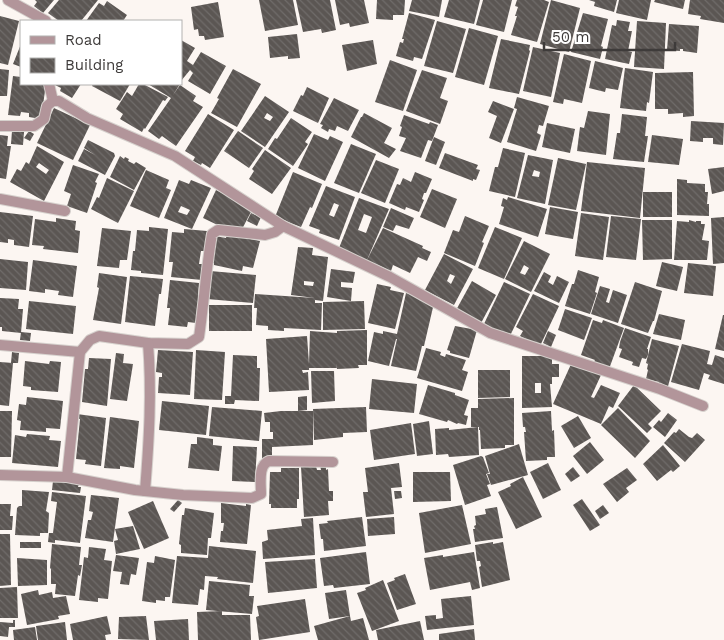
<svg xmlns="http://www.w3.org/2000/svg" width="724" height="640" font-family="'Work Sans',sans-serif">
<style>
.building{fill:url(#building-back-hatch);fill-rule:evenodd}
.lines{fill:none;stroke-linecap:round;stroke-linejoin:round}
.street-casing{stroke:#d6d1cd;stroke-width:12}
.street{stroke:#b2959a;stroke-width:10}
</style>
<defs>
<pattern id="building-back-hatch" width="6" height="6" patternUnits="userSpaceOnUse" patternTransform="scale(1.25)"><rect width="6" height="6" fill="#5b5653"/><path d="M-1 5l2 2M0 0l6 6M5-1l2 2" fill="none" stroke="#706c6a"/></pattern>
</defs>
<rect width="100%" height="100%" fill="#fcf6f2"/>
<g class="building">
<polygon points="35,0 54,0 43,13 34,6 37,2"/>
<polygon points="59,0 98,0 81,21 59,21 48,13"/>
<polygon points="259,0 293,0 298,25 265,31"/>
<polygon points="296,0 330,0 336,30 322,33 321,29 303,32"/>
<polygon points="335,0 364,0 369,23 350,27 349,23 340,25"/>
<polygon points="377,0 405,0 404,15 393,15 393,20 376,19"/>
<polygon points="412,0 442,0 439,17 409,11"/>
<polygon points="449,0 480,0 474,24 444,17"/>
<polygon points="483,0 512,0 504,32 476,25"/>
<polygon points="517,0 544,0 549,2 537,42 511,35 517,16 515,16 518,7 515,6"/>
<polygon points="551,0 580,8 569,52 540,44"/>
<polygon points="589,0 617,0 614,12 594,6 595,2"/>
<polygon points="619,0 651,0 647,20 616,13"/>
<polygon points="655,0 685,0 683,9 654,2"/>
<polygon points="690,0 724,0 724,23 700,19 701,16 688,14"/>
<polygon points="107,1 127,15 123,21 86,21 99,3 104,6"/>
<polygon points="218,2 224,37 205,40 204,36 199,36 198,29 194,30 191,7"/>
<polygon points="409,13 435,20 422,59 414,57 413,61 396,56 400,42 403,43 404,39 402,39"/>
<polygon points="583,13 608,19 601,46 603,47 600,59 571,52"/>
<polygon points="0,16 19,21 8,65 0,63"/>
<polygon points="617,20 630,22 628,31 632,31 628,51 632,52 629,64 605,59 612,25 616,26"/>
<polygon points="437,21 466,29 453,73 424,66"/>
<polygon points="637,21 666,23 664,69 634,67"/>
<polygon points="669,24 699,26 697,53 683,51 683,49 680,49 680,51 667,50"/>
<polygon points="469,28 498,36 484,85 455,77"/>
<polygon points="297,34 300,58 288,59 288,56 270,58 268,37"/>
<polygon points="501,39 530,45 529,50 530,51 519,94 489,88"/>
<polygon points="181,40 195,48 187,61 193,65 201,52 226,66 210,94 188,81 193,73 190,70 181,81"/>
<polygon points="373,40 377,64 347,71 342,45"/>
<polygon points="21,44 21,67 13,64"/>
<polygon points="533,47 560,53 551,97 523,91"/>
<polygon points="564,54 591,61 582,103 564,99 563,104 553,102"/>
<polygon points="390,60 417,70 403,111 375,102"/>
<polygon points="595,61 623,68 618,90 606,88 605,92 589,88"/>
<polygon points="625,68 653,72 649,103 647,102 646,111 620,108"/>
<polygon points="0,69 9,70 7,96 0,96"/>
<polygon points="233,69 261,84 237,127 211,113 219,99 217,98"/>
<polygon points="422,70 447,78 440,98 448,101 440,124 406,111"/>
<polygon points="693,72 694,116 683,117 683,113 668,114 668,109 655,109 655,73"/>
<polygon points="13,76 21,77 21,84 46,84 41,119 29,117 29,113 21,112 20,116 8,115"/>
<polygon points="53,84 81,84 72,98 60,91 61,88"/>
<polygon points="93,84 130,84 120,101 92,86"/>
<polygon points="139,84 143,84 168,97 165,101 163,100 145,129 144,128 142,132 120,119 123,114 116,109 127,92 132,96"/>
<polygon points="148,84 180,84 173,95 180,85 196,96 193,101 203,107 176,146 162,136 159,139 148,131 171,98"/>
<polygon points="307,87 329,98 318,123 293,111 301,95 303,96"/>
<path d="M265,96l24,16 -24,35 -24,-16zM267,113l6,4 -3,4 -6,-3z"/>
<polygon points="517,97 549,106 543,126 539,125 537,133 541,135 536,151 507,142 517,109 514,108"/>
<polygon points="334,98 359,110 348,131 337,126 335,131 329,129 328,132 321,128 323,125 320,124"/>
<polygon points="493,101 514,109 501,143 489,138 497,116 488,112"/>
<polygon points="54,108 90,125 73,160 37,143"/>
<polygon points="588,111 610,114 606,155 577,151 580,127 584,128"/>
<polygon points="364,113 392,128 384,143 396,149 389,158 351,137 361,117 362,117"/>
<polygon points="208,114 234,130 210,168 202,163 201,165 193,161 195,157 185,151"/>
<polygon points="622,114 647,117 645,136 648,136 644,162 613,159 617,133 620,133"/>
<polygon points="404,115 429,124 430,122 438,125 432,141 428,140 421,158 400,151 406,138 399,136 402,127 400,126"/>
<polygon points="291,118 312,132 305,142 308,144 293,166 268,149 275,138 277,139"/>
<polygon points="691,121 724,123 723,145 713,144 713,138 703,138 703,142 690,141"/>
<polygon points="547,123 575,129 570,153 542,147"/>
<polygon points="12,131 24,132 23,145 11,144"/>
<polygon points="29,131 34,134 30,141 24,138"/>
<polygon points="238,131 263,148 249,168 224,151"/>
<polygon points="314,134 328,140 330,136 343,142 325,181 298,168"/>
<polygon points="0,135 8,136 7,146 11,146 6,179 0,178"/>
<polygon points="652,135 683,139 679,165 648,162"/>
<polygon points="434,137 445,142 436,165 425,161"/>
<polygon points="88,140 114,153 115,156 105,175 78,161 84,149 95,155 84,148"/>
<polygon points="351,144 376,154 359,193 334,183"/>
<path d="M37,146l27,16 -20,39 -34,-19 7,-13 4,2 5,-9 3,2zM39,163l10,7 -3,4 -10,-7z"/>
<polygon points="503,148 525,153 515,197 489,191 495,167 498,167"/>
<polygon points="265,150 291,168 272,194 249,179 254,171 252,169"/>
<polygon points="445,153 478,165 476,169 480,170 476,180 473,179 473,181 439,168"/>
<path d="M528,155l25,5 -8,44 -28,-6zM534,170l6,2 -1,5 -7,-1z"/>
<polygon points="120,156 124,159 125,157 129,159 128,161 134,164 136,162 146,168 134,190 110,177"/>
<polygon points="558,158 586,164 576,210 548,205"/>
<polygon points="376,160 399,169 385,203 361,193"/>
<polygon points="587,162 645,168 640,218 581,211"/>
<polygon points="73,165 99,174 95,182 97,183 87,213 67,206 71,194 64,191"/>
<polygon points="724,167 724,191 712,194 708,169"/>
<polygon points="146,170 169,180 166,188 171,190 159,218 130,206"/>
<polygon points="293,172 322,184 312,208 310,207 301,227 275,217"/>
<polygon points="415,172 432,179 426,193 424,193 422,199 424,200 419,212 406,207 405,210 389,203 397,184 400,185 403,178 411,182"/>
<polygon points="107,178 134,191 118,223 91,209 97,197 99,198"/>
<polygon points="677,179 687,180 687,183 705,184 705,192 708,192 707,204 709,204 709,216 677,215"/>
<path d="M179,180l10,4 2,-4 20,8 -19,41 -28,-11zM181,206l9,4 -3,5 -9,-3z"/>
<path d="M326,186l29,11 -16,43 -20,-7 1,-3 -11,-4zM334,203l5,2 -5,12 -5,-2z"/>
<polygon points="432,189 457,199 445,228 420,217"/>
<polygon points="216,190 253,208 240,233 228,230 203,218"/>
<rect x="643" y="192" width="29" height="25"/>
<polygon points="508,197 547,209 538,237 499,224 504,207 501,206 503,198 507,200"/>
<path d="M359,198l30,11 -22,51 16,-32 40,18 -1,2 9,4 -4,9 -9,-4 -8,16 -17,-8 -2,6 -20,-9 -2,2 -30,-16zM364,214l8,3 -6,16 -8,-3z"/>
<polygon points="550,207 578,212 573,239 545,234"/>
<polygon points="391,208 414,218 409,229 396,225 393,231 383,227"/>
<polygon points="0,212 33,216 29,247 14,245 14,240 8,239 8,243 0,242"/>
<polygon points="251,213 261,217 257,226 247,221"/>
<polygon points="581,213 609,217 603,260 575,256"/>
<polygon points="465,216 489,226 482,242 484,243 475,266 444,253 453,230 459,232"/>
<polygon points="611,216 641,219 636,260 606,257"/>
<polygon points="724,217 724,263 713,264 711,218"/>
<polygon points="56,218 76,221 75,230 80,231 78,253 43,249 44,246 32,245 35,219 56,222"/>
<polygon points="642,220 672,220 672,259 643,260"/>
<polygon points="689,220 696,222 696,221 701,221 701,224 705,224 702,240 709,241 707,260 674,260 677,221 689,222"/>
<polygon points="149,227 168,229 163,275 141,273 141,271 131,270 133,251 135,251 137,230 149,231"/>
<polygon points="495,227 522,238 504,279 478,268"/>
<polygon points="102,228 131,231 127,260 120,260 119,268 97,266"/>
<polygon points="184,229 207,231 205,251 201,251 199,264 203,264 202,280 171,277 173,262 169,262 172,232 184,233"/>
<polygon points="227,234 260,241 253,268 243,266 242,271 214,265 214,263 209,262 215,236 226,238"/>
<path d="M524,241l26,13 -19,38 -26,-13zM524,265l5,3 -4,7 -5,-2z"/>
<path d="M298,247l15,1 -1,7 16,2 -5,44 -8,-1v3h7l-1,27 -37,-2v3l-16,-1v-4l-12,-1 1,-17h-3l1,-14 60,4 -24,-3zM304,281l10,1 -1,4 -9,-1z"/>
<path d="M444,254l29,15 -19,36 -29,-15zM450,274l5,2 -4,8 -4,-3z"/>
<polygon points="0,259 28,262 26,290 0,288"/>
<polygon points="33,260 77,266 73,297 58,295 59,291 45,289 45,293 29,291"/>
<polygon points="662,262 683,267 677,291 656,286"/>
<polygon points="688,263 716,266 713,296 684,293"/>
<polygon points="331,269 355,272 353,283 341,282 341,287 352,288 351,301 327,297"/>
<polygon points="578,270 599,277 595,292 597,293 590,314 565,306 572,284 574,284"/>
<polygon points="210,271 256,275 253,303 207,299"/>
<polygon points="544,272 551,276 548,282 553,285 557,276 569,282 559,303 534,291"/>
<polygon points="99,273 127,277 121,324 93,320 99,288 97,287"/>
<polygon points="130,276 163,279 161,294 159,294 155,326 125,322"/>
<polygon points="170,280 199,283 198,295 203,296 201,309 197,308 196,323 188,322 187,327 168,325 170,308 167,308"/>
<polygon points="472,281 496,295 480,325 455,312"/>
<polygon points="504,282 530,294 509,338 483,326"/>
<polygon points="635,282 662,291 654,321 653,321 648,333 621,324"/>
<polygon points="377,284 391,287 390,290 404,293 395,329 368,323"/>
<polygon points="600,286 610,289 606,302 609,303 613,290 627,295 618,323 591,314"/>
<polygon points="406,293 420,296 419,300 434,303 424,346 422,346 416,371 391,366 397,339 396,339 389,366 368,361 374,332 383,334 383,331 397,334"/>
<polygon points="533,294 559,306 540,346 520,336 523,331 516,327"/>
<polygon points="0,298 19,299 18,309 23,309 21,333 2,331 2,327 0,327"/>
<polygon points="29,301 76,306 73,334 26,329"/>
<polygon points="364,301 365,329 323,330 323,302"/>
<rect x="209" y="305" width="43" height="26"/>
<polygon points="565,309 592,318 584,340 558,330"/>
<polygon points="659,314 685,320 681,340 653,334"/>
<polygon points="723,315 724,315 724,351 715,349"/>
<polygon points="593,320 602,323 603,320 624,328 609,369 593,363 595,360 581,355"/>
<polygon points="455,326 477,330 469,358 450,353 450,351 447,350"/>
<polygon points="625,328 651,337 647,349 648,349 648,355 646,359 642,358 639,367 632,365 633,362 619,357 622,349 619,348 620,342"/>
<polygon points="367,330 367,365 358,365 359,368 337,369 336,363 337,368 309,368 309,370 302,370 303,373 308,372 309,390 269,392 266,339 307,336 309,364 310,331 337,333 337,331"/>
<polygon points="548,331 556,335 551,347 543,343"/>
<polygon points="21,332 31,333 30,341 20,340"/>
<polygon points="652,339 679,346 667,390 657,387 659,382 646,379 648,370 647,369 648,364 646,363"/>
<polygon points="682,344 710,351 707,364 712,365 715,355 724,358 724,384 708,379 710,375 704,373 699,390 671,382"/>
<polygon points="426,348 441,352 440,355 445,357 446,354 466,360 462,370 468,372 462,391 417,378"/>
<polygon points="158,350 193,352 190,395 158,393 159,377 162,377 162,373 156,372"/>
<polygon points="196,350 225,352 222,400 194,399"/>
<polygon points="12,352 19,353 18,363 11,363"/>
<polygon points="116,353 124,354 123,363 133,364 127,401 110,399"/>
<polygon points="233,355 257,356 257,368 260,368 259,401 235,400 234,404 225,404 225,396 231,396"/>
<path d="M522,356h30v8h7v13h-7v7h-2l2,23 -30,1zM535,383h6v10h-6z"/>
<polygon points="89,358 111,359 107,406 82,402 85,369 88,369"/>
<polygon points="25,361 49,364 50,361 61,362 58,392 31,390 31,387 23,386"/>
<polygon points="0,362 13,363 9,406 0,405"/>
<polygon points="572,362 601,375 591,397 594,398 601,385 620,393 613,408 609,406 601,424 553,404"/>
<polygon points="478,370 510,370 510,397 478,398"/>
<polygon points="311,371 334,371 335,401 312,403"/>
<polygon points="372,379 417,384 414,413 369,409"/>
<polygon points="428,385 455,393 455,395 469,400 464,415 468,416 466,425 458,423 457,424 448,420 447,422 419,414"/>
<polygon points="634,385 661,411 648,424 652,428 647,433 618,406"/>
<polygon points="307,396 307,410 298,411 298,397"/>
<polygon points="27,397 63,401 60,429 46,428 46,432 20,430 21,421 17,420 19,404 26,405"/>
<polygon points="514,398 514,445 505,445 505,448 481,449 480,430 479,430 479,427 482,427 471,427 471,408 478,408 478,399"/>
<polygon points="162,401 209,406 206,435 159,430"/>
<polygon points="212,407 262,411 259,441 209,436"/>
<polygon points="366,407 367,432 343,433 343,437 314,440 313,409"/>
<polygon points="618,408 650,441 635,458 601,425"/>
<polygon points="0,411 12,411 11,457 0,457"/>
<polygon points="281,411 313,411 313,445 272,447 272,458 262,459 262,439 273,439 273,432 270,432 270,422 265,422 264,413"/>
<polygon points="551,411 552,431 554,430 555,457 547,457 547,460 526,461 524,432 526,432 525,427 523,427 522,413"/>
<polygon points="668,413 677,420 665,437 653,427 659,420 661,422"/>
<polygon points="77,414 106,418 101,466 85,464 86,460 76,459 80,419 77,418"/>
<polygon points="578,416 591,438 574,448 561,426"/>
<polygon points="110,417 139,421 134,468 120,466 120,469 104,468"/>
<polygon points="429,421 433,454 417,456 413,424"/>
<polygon points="411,423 415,454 374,460 370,430"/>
<polygon points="478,427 479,455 449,457 448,454 436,455 435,429 449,428 449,430"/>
<polygon points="679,429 689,437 692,438 697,433 705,440 685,462 664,443 674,432 676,433"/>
<polygon points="27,434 50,436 49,440 61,441 58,467 12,463 15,435 26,437"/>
<polygon points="197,437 213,439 213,445 222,446 219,471 188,468 191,444 197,444"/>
<polygon points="590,442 604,460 587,474 573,456"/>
<polygon points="519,444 528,475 491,485 487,474 490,474 485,456"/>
<polygon points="663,445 680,466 673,472 671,470 657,481 643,464"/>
<polygon points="233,446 257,447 255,482 232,481"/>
<polygon points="481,456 483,457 489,473 486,474 490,484 487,485 491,496 465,505 453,465"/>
<polygon points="399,463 402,487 391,488 394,514 366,517 363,492 368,492 365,468"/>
<polygon points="548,463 561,490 543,499 530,472"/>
<polygon points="320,465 326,465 326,470 328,469 329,491 333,491 333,501 328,501 329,515 304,517 301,467 316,466 317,470 321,470"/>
<polygon points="573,467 580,476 571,482 565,474"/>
<polygon points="281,468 299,468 299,499 297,499 297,508 271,508 271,504 269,504 270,472 281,472"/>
<polygon points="627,468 637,480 626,488 629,492 617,502 603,484"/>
<polygon points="413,472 450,472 451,501 413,502"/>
<polygon points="523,477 542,517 516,529 498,492 511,486 510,484"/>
<polygon points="53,481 79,484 78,487 81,487 80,493 52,490"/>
<polygon points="22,490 49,492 46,511 49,513 48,533 40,533 40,536 15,535 17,508 19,506 22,506"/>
<polygon points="394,491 401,491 402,498 395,499"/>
<polygon points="52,492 86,496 80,543 55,540 55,543 48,542 49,533 53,533 57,502 51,501"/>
<polygon points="91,495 119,498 113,542 85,538 88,520 91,520 93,512 89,511"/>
<polygon points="582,499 600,525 590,531 573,505"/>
<polygon points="178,500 182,503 174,512 170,509"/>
<polygon points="153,501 169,538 144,549 128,512"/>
<polygon points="221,503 246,506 246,504 251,505 247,544 220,542 221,531 223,531 224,523 221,523"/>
<polygon points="0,504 11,504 10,516 13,516 12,530 0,530"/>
<polygon points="462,505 471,544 425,553 419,513"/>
<polygon points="603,505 609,513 600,519 595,511"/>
<polygon points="497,507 503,538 475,542 473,529 475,529 474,526 476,525 475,516 486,514 485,509"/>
<polygon points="185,508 214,513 211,538 208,538 207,555 181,553 181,545 179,544 182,515 184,515"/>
<polygon points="362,517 366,546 324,551 323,539 321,539 319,524 328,523 327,521"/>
<polygon points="394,517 395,534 368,536 367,519"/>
<polygon points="313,518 315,555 263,559 262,542 268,540 267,530 302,526 301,519"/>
<polygon points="133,526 140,549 116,554 114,541 118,540 115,529"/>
<polygon points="0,534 10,534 11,585 0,586"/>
<rect x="20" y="542" width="21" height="6"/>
<polygon points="493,542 493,544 503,542 510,580 482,587 479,567 481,566 480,561 477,561 475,545"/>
<polygon points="52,544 81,547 79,565 82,565 80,576 78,575 75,596 55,594 56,584 51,584 51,569 50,568"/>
<polygon points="209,546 256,551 253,583 217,579 218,577 205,576 204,590 200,589 198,605 172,603 177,556 208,558"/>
<polygon points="89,547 106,549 104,560 112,561 108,599 98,598 98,602 79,600 84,557 88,558"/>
<polygon points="366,552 370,584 334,588 333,585 324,586 320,558"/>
<polygon points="474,552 480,588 472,590 470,582 430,590 424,558 443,555 443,557"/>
<polygon points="116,555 139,558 136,575 131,574 129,585 120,584 122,572 113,571"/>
<polygon points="155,556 175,560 170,597 165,597 165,601 156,600 156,603 142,601 147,562 154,563"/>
<polygon points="17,558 47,560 47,585 18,586"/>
<polygon points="315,559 317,588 268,593 265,562"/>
<polygon points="405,574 416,604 397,610 387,583 395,580 394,578"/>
<polygon points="383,580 399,621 372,631 357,593 366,590 365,588"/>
<polygon points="209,581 250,585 249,596 254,596 252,614 206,610"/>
<polygon points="17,587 18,618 0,618 0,588"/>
<polygon points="38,590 39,595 52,592 53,598 66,596 70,614 58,616 59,619 27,625 21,594"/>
<polygon points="346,590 350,616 329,619 325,593"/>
<polygon points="471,596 474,625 427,630 425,616 436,615 436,619 443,618 441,599"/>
<polygon points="305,599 310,632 259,640 256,617 259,616 257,606"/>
<polygon points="222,611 222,615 250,615 251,640 198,640 197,612"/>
<polygon points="107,616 111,634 105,635 106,640 73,640 70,624"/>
<polygon points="146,616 149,640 118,639 119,617"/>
<polygon points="350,616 351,621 363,618 369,640 318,640 314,626"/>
<polygon points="188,619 189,640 156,640 154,621"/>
<polygon points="13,620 15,620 15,627 9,627 8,637 0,636 0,622 13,623"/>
<polygon points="420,621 424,640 378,640 376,630"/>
<polygon points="65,622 67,640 38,640 36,626"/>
<polygon points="35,627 37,640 14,640 13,630"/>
<polygon points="474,629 475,640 439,640 439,634"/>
</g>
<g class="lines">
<g class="street-casing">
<g id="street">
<polyline points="8,0 46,21"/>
<polyline points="49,84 53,101"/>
<polyline points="0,126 34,126 44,119 47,106 53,101 59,101 87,118 175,156 283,226 390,277 490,333 660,389 703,406"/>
<polyline points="0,199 65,211"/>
<polyline points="0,345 80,352"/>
<path d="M0,475l67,2 68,13 48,5 69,3 9,-4c0,-11 -3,-29 8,-33l64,1"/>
<path d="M67,477l13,-125 10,-12 9,-4 49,7 40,1 11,-7c5,-34 7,-69 13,-103l6,-4 47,5 10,-3 8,-6"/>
<path d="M145,491c4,-50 7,-99 3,-148"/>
</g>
</g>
<use href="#street" class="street"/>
</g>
<rect x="20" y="20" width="162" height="65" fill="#ffffff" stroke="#b2b1b0"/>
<rect x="30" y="36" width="25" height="8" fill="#b2959a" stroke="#b2b1b0"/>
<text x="65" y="45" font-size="15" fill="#3e3b3a">Road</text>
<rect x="30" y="58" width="25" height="15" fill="url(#building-back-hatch)" stroke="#b2b1b0"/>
<text x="65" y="70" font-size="15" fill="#3e3b3a">Building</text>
<path d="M544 42v8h131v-8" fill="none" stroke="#3e3b3a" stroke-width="2.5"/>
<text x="552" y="42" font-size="15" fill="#3e3b3a" stroke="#ffffff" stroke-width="4" paint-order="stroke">50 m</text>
</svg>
